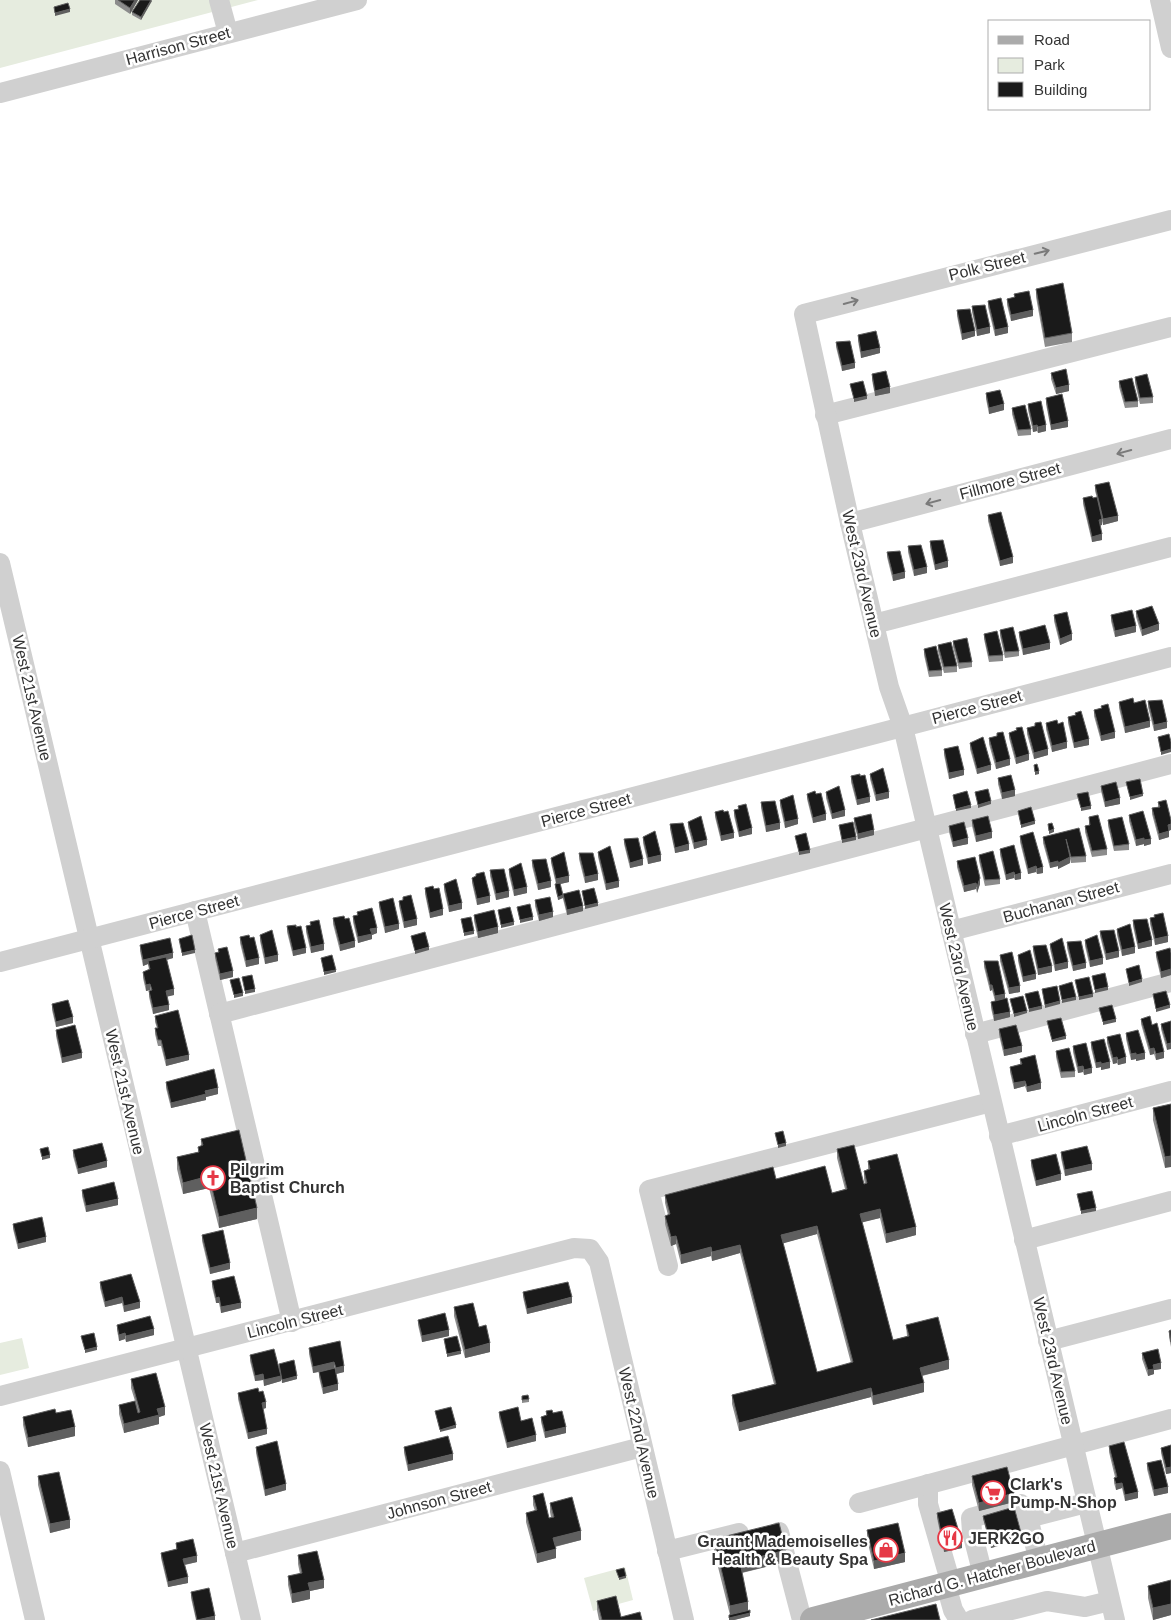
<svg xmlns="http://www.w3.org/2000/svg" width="1171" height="1620" font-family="Helvetica,sans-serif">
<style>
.green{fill:#e6ecdf}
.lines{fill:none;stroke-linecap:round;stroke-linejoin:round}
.minor{stroke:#d0d0d0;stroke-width:20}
.major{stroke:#ababab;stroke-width:26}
.wall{fill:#8c8c8c;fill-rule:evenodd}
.shaded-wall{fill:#5f5f5f}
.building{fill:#1a1a1a;stroke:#5f5f5f;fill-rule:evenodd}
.oneway{stroke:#7a7a7a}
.labels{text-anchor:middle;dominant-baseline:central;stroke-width:5;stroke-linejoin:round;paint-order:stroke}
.street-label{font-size:16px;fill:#333;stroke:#fff}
.poi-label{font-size:16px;font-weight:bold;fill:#333;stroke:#fff;text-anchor:start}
</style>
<rect width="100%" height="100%" fill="#fff"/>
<g class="green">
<polygon points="0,0 258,0 0,68"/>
<polygon points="22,1338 29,1368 0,1375 0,1343"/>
<polygon points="625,1567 633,1600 593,1611 584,1578"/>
</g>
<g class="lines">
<g class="minor">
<polyline points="219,0 228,33"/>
<polyline points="1160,0 1171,48"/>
<polyline points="0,93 357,0"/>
<polyline points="825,415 1171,327"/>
<polyline points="850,523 1171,439"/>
<polyline points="0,563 251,1620"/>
<polyline points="874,624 1171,547"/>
<polyline points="195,911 292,1322"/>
<polyline points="951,931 1171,874"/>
<polyline points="0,962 1171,657"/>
<polyline points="219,1014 1171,764"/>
<polyline points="975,1034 1171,982"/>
<polyline points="999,1136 1171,1091"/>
<polyline points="1024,1240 1171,1201"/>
<polyline points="668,1266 649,1190 991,1102"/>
<polyline points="1048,1341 1171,1309"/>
<polyline points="0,1396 574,1248 590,1249 599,1262 684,1620"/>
<polyline points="0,1471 35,1620"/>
<polyline points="928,1484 928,1504 951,1584"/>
<polyline points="859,1503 1171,1419"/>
<polyline points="1028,1518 1086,1503"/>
<polyline points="779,1532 802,1620"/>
<polyline points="667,1551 739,1533"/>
<polyline points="235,1553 642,1447"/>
<polyline points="983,1575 972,1532 971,1518 1021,1504 1027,1514 1039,1561"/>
<polyline points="946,1585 953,1610 959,1620"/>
<polyline points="972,1620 1047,1601 1085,1607 1110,1601"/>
<polyline points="1115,1620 903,727 889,687 850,523 804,314 1171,220"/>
</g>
<polyline class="major" points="813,1620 1171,1526"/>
</g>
<g class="wall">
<polygon points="115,0 138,0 130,14 115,4"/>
<polygon points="152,0 141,20 132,15 132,12"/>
<polygon points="1036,289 1072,333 1072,342 1045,347 1036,297"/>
<polygon points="1014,294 1033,316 1011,321 1007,305 1007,299 1014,297"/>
<polygon points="988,301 1008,333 995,336 988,307"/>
<polygon points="972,306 990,333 977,336 972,312"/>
<polygon points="957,310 975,336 962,340 957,316"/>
<polygon points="858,335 880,353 861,358 858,341"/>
<polygon points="836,342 855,368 842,371 836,347"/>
<polygon points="1051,373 1069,391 1056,394 1051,379"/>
<polygon points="872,374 890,393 875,396 872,380"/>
<polygon points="1135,377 1153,397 1153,403 1140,404 1135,383"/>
<polygon points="1119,381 1138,401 1138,407 1125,408 1119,387"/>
<polygon points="986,393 1004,410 989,414 986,399"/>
<polygon points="1046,398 1068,427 1051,430 1046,404"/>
<polygon points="1028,404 1046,431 1038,433 1037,431 1033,432 1028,410"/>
<polygon points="1012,408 1031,429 1031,435 1018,436 1012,414"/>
<polygon points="1095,485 1118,521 1103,525 1101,517 1102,525 1100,525 1102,540 1092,542 1083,504 1083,498 1097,498 1095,491"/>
<polygon points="988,515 1013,563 1000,566 988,521"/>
<polygon points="930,541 948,567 935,570 930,547"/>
<polygon points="908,546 927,573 914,576 908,552"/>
<polygon points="887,552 905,578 893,581 887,557"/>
<polygon points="1136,611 1159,630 1142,636 1136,617"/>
<polygon points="1054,615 1072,640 1060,645 1054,621"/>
<polygon points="1111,615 1136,632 1115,637 1111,621"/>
<polygon points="1000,630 1019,651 1019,656 1005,658 1000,636"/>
<polygon points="1019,632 1050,649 1023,655 1019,637"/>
<polygon points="984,634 1003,655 1003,661 989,662 984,639"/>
<polygon points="953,641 972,662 972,667 959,669 953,647"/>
<polygon points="938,645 957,666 957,672 944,673 938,651"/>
<polygon points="924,649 942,670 942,676 929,677 924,655"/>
<polygon points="1148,701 1167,728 1154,731 1148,707"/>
<polygon points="1119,702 1134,703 1150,727 1125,733 1119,708"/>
<polygon points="1101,706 1115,738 1101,741 1094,716 1094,710 1101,708"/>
<polygon points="1075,713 1089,745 1074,748 1068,723 1068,717 1075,715"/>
<polygon points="1035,723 1048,755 1034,759 1027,734 1027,728 1035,726"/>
<polygon points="1046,723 1067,748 1052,752 1046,729"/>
<polygon points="1016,728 1029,760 1016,764 1009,738 1009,733 1016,730"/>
<polygon points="997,733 1010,765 996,769 989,744 989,738 997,736"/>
<polygon points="970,743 991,770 977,774 970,749"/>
<polygon points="944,749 964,775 949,779 944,755"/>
<polygon points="870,774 889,798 876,801 870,779"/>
<polygon points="851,776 870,802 857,805 851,782"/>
<polygon points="998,778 1015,796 1002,799 998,784"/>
<polygon points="1101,786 1120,804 1105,807 1101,791"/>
<polygon points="826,792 845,816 832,819 826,798"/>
<polygon points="807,794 816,794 826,820 813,823 807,799"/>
<polygon points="780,800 798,824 785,828 780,806"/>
<polygon points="761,802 780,829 766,832 761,808"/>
<polygon points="1158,802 1171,830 1169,830 1169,837 1159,840 1152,814 1152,808 1158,807"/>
<polygon points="738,806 752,834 739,837 734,816 734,810 738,809"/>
<polygon points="715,812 724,812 734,838 721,841 715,817"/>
<polygon points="1129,815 1151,844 1144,846 1144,844 1136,846 1129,821"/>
<polygon points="1089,817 1107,849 1107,855 1092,857 1085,832 1085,826 1089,825"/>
<polygon points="854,818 874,835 858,839 854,824"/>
<polygon points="972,820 992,838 976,842 972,826"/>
<polygon points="1108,820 1129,844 1129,850 1114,851 1108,826"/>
<polygon points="688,822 707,845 694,849 688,827"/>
<polygon points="670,824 689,850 675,853 670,829"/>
<polygon points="949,826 968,844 953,847 949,832"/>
<polygon points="1020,836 1043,873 1037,874 1036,872 1028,874 1020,842"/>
<polygon points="643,837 661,861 648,864 643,843"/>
<polygon points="1043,837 1086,856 1086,862 1071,863 1070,859 1070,863 1058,869 1058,866 1050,868 1043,843"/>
<polygon points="624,839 643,865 630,868 624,844"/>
<polygon points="1000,849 1021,879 1015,880 1014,878 1006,880 1000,855"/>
<polygon points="598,852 619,887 606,890 598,857"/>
<polygon points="579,853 598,880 585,883 579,859"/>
<polygon points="979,855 1000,879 1000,884 985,886 979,861"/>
<polygon points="551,858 569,882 560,884 563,898 558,900 555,887 555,884 556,884 551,863"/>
<polygon points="532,860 551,887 538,890 532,866"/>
<polygon points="957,861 980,884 977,893 976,889 964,892 957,867"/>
<polygon points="509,869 527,893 514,896 509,875"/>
<polygon points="490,870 509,897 496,900 490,876"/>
<polygon points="476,874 490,902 477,905 472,883 472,878 476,877"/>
<polygon points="444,884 462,909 449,912 444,890"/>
<polygon points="425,888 443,915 430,918 425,894"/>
<polygon points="563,894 583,911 567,915 563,899"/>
<polygon points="403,897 417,925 404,928 399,906 399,901 403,900"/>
<polygon points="535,900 553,917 539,921 535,906"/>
<polygon points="379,902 399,929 385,933 379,907"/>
<polygon points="357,912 377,933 372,935 372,939 358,943 353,922 353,916 357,915"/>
<polygon points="474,915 498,933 478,938 474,921"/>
<polygon points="1154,915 1168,942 1155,945 1150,924 1150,918 1154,917"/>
<polygon points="333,918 355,947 340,951 333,924"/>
<polygon points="1133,920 1152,946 1138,949 1133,926"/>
<polygon points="310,922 324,950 311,953 306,932 306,926 310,925"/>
<polygon points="287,926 296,927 306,953 293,956 287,932"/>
<polygon points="1117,929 1135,953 1122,956 1117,935"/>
<polygon points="1100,931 1119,957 1106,960 1100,936"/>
<polygon points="260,935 278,961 265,964 260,941"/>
<polygon points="240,937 259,964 246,967 240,943"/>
<polygon points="1085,940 1103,964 1090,967 1085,946"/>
<polygon points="1067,942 1086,968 1073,971 1067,948"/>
<polygon points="1050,944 1068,968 1055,971 1050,949"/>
<polygon points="140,945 173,958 167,960 174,995 167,996 169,1010 153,1014 149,997 149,991 151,991 150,990 146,991 143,978 143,972 149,970 148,964 143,966 140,951"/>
<polygon points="1033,946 1052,972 1038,975 1033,951"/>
<polygon points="218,949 233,977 220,980 215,958 215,953 218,952"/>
<polygon points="1156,952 1171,953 1171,975 1161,978 1156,957"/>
<polygon points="1000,955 1020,992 1009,994 1000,961"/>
<polygon points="1018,955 1036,979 1023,982 1018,961"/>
<polygon points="984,961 1005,998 1010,1017 994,1021 991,1008 991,1002 995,1001 992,990 990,991 984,967"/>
<polygon points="52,1004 73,1023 56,1027 52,1010"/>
<polygon points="155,1016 189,1060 166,1066 161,1046 158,1046 155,1034 155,1028 157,1028 155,1022"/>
<polygon points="1141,1019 1152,1025 1164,1058 1156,1060 1154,1054 1150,1055 1141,1024"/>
<polygon points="1171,1021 1167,1050 1161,1029 1161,1024"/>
<polygon points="999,1029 1022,1052 1004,1056 999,1035"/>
<polygon points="56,1030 82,1058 62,1063 56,1036"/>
<polygon points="1126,1033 1145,1059 1136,1061 1136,1059 1131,1060 1126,1039"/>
<polygon points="1107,1037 1126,1063 1118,1065 1117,1063 1113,1064 1107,1043"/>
<polygon points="1091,1042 1110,1068 1101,1070 1101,1067 1096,1068 1091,1048"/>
<polygon points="1073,1046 1092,1073 1084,1075 1083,1072 1078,1073 1073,1052"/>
<polygon points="1056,1051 1075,1071 1075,1077 1061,1078 1056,1057"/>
<polygon points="1020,1059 1041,1089 1027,1092 1025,1086 1014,1089 1010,1072 1010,1067 1020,1064"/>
<polygon points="166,1082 218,1094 206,1097 206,1100 171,1108 166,1088"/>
<polygon points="1171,1104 1165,1168 1153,1120 1153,1108"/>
<polygon points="201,1139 257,1219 219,1228 209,1188 183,1194 177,1169 177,1157 198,1152 198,1147 201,1146"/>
<path d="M837,1149l27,35h1l-1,-5v-8l4,-2v-8l48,74 -30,8 -6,-25 -18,4 31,118 14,-4 -1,-11 43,44 -27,7 2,16 -51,13 -2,-8 -132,34 -7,-27v-9l42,-11 -34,-131 -28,8 -1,-5 -30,8 -5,-20 -5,2 -6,-22v-8l3,-1 -3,-12v-8l111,-16 56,14 13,-4 -8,-31zM817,1234l34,129 -34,9 -34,-129z"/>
<polygon points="73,1150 107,1167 78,1174 73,1156"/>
<polygon points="1061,1152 1092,1170 1065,1176 1061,1158"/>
<polygon points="1031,1160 1061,1180 1036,1186 1031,1166"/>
<polygon points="82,1190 118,1205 86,1212 82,1196"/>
<polygon points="13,1224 46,1242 18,1249 13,1229"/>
<polygon points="202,1235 230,1269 210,1274 202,1241"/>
<polygon points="212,1281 241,1308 221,1313 219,1303 216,1303 212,1287"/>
<polygon points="100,1282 140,1308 124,1312 122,1303 105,1307 100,1288"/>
<polygon points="523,1292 572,1303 527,1314 523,1297"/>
<polygon points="454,1307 490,1352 465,1358 454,1316"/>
<polygon points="418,1320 449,1336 422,1342 418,1325"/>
<polygon points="117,1325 154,1335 126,1342 125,1339 119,1341 117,1330"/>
<polygon points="1171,1330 1171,1347 1169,1337 1169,1331"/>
<polygon points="340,1341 344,1372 336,1374 338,1390 323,1394 319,1377 319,1372 313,1373 309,1354 309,1348"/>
<polygon points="1142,1353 1161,1369 1154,1370 1154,1374 1148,1376 1142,1359"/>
<polygon points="250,1355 279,1367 297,1379 282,1383 281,1377 281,1381 264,1386 263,1380 255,1381 250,1361"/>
<polygon points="131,1379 165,1415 159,1417 159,1424 124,1433 119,1414 119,1405 135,1401 131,1388"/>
<polygon points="259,1392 266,1408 263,1409 267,1434 248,1439 238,1399 238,1393"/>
<polygon points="522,1396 529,1399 529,1402 522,1403"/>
<polygon points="546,1411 553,1413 566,1433 545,1438 541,1422 541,1417 546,1415"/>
<polygon points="499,1412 521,1421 536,1441 507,1448 499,1417"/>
<polygon points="56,1413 75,1436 28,1447 23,1425 23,1417"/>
<polygon points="1171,1445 1171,1473 1166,1474 1161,1453 1161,1448"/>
<polygon points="1109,1446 1138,1498 1125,1501 1122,1488 1116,1490 1114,1483 1114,1478 1115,1477 1109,1452"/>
<polygon points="256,1447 286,1490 265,1496 256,1453"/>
<polygon points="404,1447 453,1460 408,1471 404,1453"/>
<polygon points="1147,1463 1168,1493 1154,1496 1147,1469"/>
<polygon points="38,1476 70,1528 50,1533 38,1485"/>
<polygon points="972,1476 1014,1502 979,1511 972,1485"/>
<polygon points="533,1496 549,1518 551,1517 550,1512 550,1503 581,1540 555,1547 556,1558 537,1563 526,1522 526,1513 535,1511 533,1505"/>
<polygon points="937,1513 962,1548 944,1552 937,1518"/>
<polygon points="983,1516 1022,1539 991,1548 983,1519"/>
<polygon points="867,1530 905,1562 874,1569 867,1539"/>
<polygon points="714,1539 786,1562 742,1573 748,1610 750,1616 734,1620 729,1620 729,1615 730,1615 714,1551"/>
<polygon points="176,1543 197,1562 185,1565 188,1583 168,1587 161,1558 161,1553 176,1549"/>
<polygon points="298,1555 324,1588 310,1591 310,1599 292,1603 288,1585 288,1576 300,1574 298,1564"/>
<polygon points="1171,1580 1171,1615 1153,1620 1148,1598 1148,1586"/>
<polygon points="191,1592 215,1620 196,1620 191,1598"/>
<polygon points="597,1601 621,1617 642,1620 599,1620 597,1610"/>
</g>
<g class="shaded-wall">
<polygon points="135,0 138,0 130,14 130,8"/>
<polygon points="151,0 152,1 141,20 141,17"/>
<polygon points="70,9 70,12 55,16 55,13"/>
<polygon points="1033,310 1033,316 1011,321 1011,315"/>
<polygon points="990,327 990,333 977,336 977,330"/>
<polygon points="1008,327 1008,333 995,336 995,330"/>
<polygon points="975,331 975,336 962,340 962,334"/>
<polygon points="880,348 880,353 861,358 861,352"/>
<polygon points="855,363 855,368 842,371 842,366"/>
<polygon points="1069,385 1069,391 1056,394 1056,388"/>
<polygon points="890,387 890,393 875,396 875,391"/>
<polygon points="867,396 867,399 854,402 854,399"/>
<polygon points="1004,404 1004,410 989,414 989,408"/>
<polygon points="1068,421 1068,427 1051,430 1051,425"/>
<polygon points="1037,425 1037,431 1033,432 1033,426"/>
<polygon points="1046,425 1046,431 1038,433 1038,427"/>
<polygon points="1118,516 1118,521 1103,525 1103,519"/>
<polygon points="1102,519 1102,525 1099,526 1099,520"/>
<polygon points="1102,534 1102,540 1092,542 1092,537"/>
<polygon points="1013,557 1013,563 1000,566 1000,561"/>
<polygon points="948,561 948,567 935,570 935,565"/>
<polygon points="927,567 927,573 914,576 914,570"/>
<polygon points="905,572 905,578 893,581 893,575"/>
<polygon points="1159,624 1159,630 1142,636 1142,630"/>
<polygon points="1136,626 1136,632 1115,637 1115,631"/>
<polygon points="1072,634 1072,640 1060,645 1060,639"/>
<polygon points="1050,643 1050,649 1023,655 1023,649"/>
<polygon points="1150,721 1150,727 1125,733 1125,727"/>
<polygon points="1167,722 1167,728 1154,731 1154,725"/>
<polygon points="1115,732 1115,738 1101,741 1101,736"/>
<polygon points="1089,739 1089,745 1074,748 1074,743"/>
<polygon points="1067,742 1067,748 1052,752 1052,746"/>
<polygon points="1048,749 1048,755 1034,759 1034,753"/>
<polygon points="1171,749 1171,752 1161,755 1161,752"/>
<polygon points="1029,754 1029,760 1016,764 1016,758"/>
<polygon points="1010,759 1010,765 996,769 996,763"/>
<polygon points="991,765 991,770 977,774 977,769"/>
<polygon points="964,770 964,775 949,779 949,773"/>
<polygon points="1039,771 1039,774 1035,775 1035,772"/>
<polygon points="1015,790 1015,796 1002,799 1002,793"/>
<polygon points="889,792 889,798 876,801 876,795"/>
<polygon points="1143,794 1143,796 1130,800 1130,797"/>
<polygon points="870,797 870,802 857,805 857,800"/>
<polygon points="1120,798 1120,804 1105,807 1105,802"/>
<polygon points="991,801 991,804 978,808 978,805"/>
<polygon points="971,805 971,808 956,811 956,809"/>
<polygon points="1091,806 1091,809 1081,811 1081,808"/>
<polygon points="845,810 845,816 832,819 832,814"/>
<polygon points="826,814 826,820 813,823 813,818"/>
<polygon points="798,819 798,824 785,828 785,822"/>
<polygon points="1035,821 1035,824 1021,828 1021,825"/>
<polygon points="780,823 780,829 766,832 766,826"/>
<polygon points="1171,824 1171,830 1168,831 1168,825"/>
<polygon points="752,828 752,834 739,837 739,832"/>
<polygon points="1054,829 1054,832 1049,834 1049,831"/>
<polygon points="874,830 874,835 858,839 858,834"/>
<polygon points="1169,831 1169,837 1159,840 1159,834"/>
<polygon points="992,832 992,838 976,842 976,836"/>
<polygon points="734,833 734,838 721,841 721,836"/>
<polygon points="856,837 856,840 842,843 842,840"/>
<polygon points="968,838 968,844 953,847 953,842"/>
<polygon points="1144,838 1144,844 1136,846 1136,840"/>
<polygon points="1151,839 1151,844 1144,846 1144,840"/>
<polygon points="707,840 707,845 694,849 694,843"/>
<polygon points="689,844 689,850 675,853 675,848"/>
<polygon points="810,850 810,853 799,855 799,852"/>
<polygon points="661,855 661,861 648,864 648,858"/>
<polygon points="1070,857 1070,863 1058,869 1058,863"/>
<polygon points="643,859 643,865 630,868 630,863"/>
<polygon points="1058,861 1058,866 1050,868 1050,863"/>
<polygon points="1036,866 1036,872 1028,874 1028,869"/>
<polygon points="1043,867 1043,873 1037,874 1037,869"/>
<polygon points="1014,872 1014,878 1006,880 1006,875"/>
<polygon points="1021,873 1021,879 1015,880 1015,875"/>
<polygon points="598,874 598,880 585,883 585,877"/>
<polygon points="569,876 569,882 556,885 556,879"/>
<polygon points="980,878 980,884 977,893 977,887"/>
<polygon points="551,881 551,887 538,890 538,884"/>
<polygon points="619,881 619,887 606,890 606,884"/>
<polygon points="976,883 976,889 964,892 964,886"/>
<polygon points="527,887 527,893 514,896 514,890"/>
<polygon points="509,891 509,897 496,900 496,894"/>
<polygon points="563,895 563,898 558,900 558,897"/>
<polygon points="490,896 490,902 477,905 477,899"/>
<polygon points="462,903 462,909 449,912 449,906"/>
<polygon points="598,903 598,906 585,909 585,906"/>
<polygon points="583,906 583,911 567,915 567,910"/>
<polygon points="443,909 443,915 430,918 430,913"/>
<polygon points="553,912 553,917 539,921 539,915"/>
<polygon points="533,917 533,920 520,923 520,920"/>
<polygon points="417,919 417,925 404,928 404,922"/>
<polygon points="514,922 514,925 501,928 501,925"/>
<polygon points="399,924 399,929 385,933 385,927"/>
<polygon points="498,927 498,933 478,938 478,932"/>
<polygon points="377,928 377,933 372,935 372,939 358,943 358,937 370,929"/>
<polygon points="474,931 474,934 464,936 464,933"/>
<polygon points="1168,936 1168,942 1155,945 1155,939"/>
<polygon points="1152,940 1152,946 1138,949 1138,944"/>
<polygon points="355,941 355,947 340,951 340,945"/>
<polygon points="324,944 324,950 311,953 311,947"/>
<polygon points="429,947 429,950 415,954 415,951"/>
<polygon points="1135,947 1135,953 1122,956 1122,950"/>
<polygon points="306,948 306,953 293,956 293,951"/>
<polygon points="195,950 195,953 182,956 182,953"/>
<polygon points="1119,951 1119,957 1106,960 1106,954"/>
<polygon points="173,953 173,958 149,964 148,961 148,964 143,966 143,960"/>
<polygon points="278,955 278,961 265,964 265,958"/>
<polygon points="259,958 259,964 246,967 246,961"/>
<polygon points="1103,958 1103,964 1090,967 1090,961"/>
<polygon points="1068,962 1068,968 1055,971 1055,965"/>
<polygon points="1086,963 1086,968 1073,971 1073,966"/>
<polygon points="1052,966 1052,972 1038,975 1038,969"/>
<polygon points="1171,969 1171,975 1161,978 1161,972"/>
<polygon points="336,970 336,972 324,975 324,972"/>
<polygon points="233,971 233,977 220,980 220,974"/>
<polygon points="1036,974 1036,979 1023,982 1023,977"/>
<polygon points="1142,979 1142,982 1129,986 1129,983"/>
<polygon points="150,984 150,990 146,991 146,985"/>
<polygon points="990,985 992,985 992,990 990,991"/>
<polygon points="1020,986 1020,992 1009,994 1009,988"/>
<polygon points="1108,987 1108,990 1095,993 1095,990"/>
<polygon points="174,989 174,995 166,997 166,991"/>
<polygon points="255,989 255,992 245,994 245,991"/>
<polygon points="243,993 243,996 234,998 234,995"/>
<polygon points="1005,994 1005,999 995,1002 995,996"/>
<polygon points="1093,994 1093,997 1079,1000 1079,997"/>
<polygon points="1076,997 1076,1000 1062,1003 1062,1000"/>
<polygon points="1060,1001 1060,1004 1045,1008 1045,1005"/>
<polygon points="169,1005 169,1010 153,1014 153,1008"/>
<polygon points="1170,1005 1170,1008 1156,1012 1156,1009"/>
<polygon points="1042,1006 1042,1009 1029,1012 1029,1009"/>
<polygon points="1027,1011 1027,1013 1014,1017 1014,1014"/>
<polygon points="1010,1012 1010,1017 994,1021 994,1015"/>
<polygon points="73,1017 73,1023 56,1027 56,1022"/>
<polygon points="1116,1019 1116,1022 1103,1025 1103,1022"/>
<polygon points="1066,1036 1066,1039 1052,1042 1052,1040"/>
<polygon points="1171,1043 1171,1049 1167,1050 1167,1044"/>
<polygon points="1022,1046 1022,1052 1004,1056 1004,1050"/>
<polygon points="1154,1048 1154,1054 1150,1055 1150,1049"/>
<polygon points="1164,1052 1164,1058 1156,1060 1156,1054"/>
<polygon points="82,1053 82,1058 62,1063 62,1058"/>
<polygon points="1136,1053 1136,1059 1131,1060 1131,1054"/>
<polygon points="1145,1053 1145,1059 1136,1061 1136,1055"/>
<polygon points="189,1055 189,1060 166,1066 166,1060"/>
<polygon points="1117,1057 1117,1063 1113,1064 1113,1058"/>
<polygon points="1126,1057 1126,1063 1118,1065 1118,1060"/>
<polygon points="1101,1062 1101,1067 1096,1068 1096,1063"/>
<polygon points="1110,1062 1110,1068 1101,1070 1101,1064"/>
<polygon points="1083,1066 1083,1072 1078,1073 1078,1067"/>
<polygon points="1092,1068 1092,1073 1084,1075 1084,1070"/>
<polygon points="1025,1081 1025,1086 1014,1089 1014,1083"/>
<polygon points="1041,1083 1041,1089 1027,1092 1027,1087"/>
<polygon points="218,1088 218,1094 206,1097 206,1100 171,1108 171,1103 205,1091"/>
<polygon points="786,1143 786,1146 778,1148 778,1145"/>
<polygon points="50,1155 50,1158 42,1160 42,1157"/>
<polygon points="1171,1156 1171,1167 1165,1168 1165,1157"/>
<polygon points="107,1161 107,1167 78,1174 78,1169"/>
<polygon points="1092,1164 1092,1170 1065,1176 1065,1170"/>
<polygon points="1061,1174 1061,1180 1036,1186 1036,1181"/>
<polygon points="209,1176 209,1188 183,1194 183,1183"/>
<polygon points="118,1199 118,1205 86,1212 86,1206"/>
<polygon points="257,1208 257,1219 219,1228 219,1217"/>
<polygon points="1096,1208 1096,1211 1081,1214 1081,1211"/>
<polygon points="880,1209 880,1218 860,1223 860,1214"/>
<polygon points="817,1226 817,1234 781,1244 781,1235"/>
<polygon points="916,1227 916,1235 886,1243 886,1234"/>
<polygon points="676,1236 676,1244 671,1246 671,1237"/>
<polygon points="46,1237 46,1242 18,1249 18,1244"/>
<polygon points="740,1245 740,1253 712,1261 712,1252"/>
<polygon points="711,1247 711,1256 681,1264 681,1255"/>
<polygon points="230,1263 230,1269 210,1274 210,1268"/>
<polygon points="122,1297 122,1303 105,1307 105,1302"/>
<polygon points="219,1297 219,1303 216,1303 216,1298"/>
<polygon points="572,1297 572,1303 527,1314 527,1309"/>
<polygon points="140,1302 140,1308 124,1312 124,1306"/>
<polygon points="241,1303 241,1308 221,1313 221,1307"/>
<polygon points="154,1329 154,1335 126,1342 126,1336"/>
<polygon points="449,1330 449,1336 422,1342 422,1336"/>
<polygon points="125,1333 125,1339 119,1341 119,1335"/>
<polygon points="490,1343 490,1352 465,1358 465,1350"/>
<polygon points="97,1347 97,1350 85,1353 85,1350"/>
<polygon points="461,1351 461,1354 447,1357 447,1354"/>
<polygon points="949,1360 949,1369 920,1376 920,1368"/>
<polygon points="334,1362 334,1368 313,1373 313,1367"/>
<polygon points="1161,1363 1161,1369 1154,1370 1154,1374 1148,1376 1148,1370 1153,1365"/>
<polygon points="344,1366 344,1372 336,1374 336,1368"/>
<polygon points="263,1374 263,1380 255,1381 255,1376"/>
<polygon points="281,1376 281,1381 264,1386 264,1380"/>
<polygon points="297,1376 297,1379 282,1383 282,1380"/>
<polygon points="924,1383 924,1392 873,1405 873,1396"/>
<polygon points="338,1384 338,1390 323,1394 323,1388"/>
<polygon points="871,1388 871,1397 739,1431 739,1423"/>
<polygon points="266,1402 266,1408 262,1409 262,1403"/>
<polygon points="165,1407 165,1415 159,1417 159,1424 124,1433 124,1424 157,1409"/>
<polygon points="456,1425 456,1428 440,1432 440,1430"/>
<polygon points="75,1427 75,1436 28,1447 28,1438"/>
<polygon points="566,1427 566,1433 545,1438 545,1432"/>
<polygon points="267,1429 267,1434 248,1439 248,1433"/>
<polygon points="536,1435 536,1441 507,1448 507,1443"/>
<polygon points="453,1454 453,1460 408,1471 408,1465"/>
<polygon points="1171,1467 1171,1473 1166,1474 1166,1468"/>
<polygon points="1122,1483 1122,1488 1116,1490 1116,1484"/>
<polygon points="286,1484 286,1490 265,1496 265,1490"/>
<polygon points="1168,1487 1168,1493 1154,1496 1154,1490"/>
<polygon points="1138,1492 1138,1498 1125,1501 1125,1495"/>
<polygon points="1014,1493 1014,1502 979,1511 979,1503"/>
<polygon points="70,1520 70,1528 50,1533 50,1524"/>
<polygon points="581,1531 581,1540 553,1547 553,1538"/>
<polygon points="1022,1536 1022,1539 991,1548 991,1545"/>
<polygon points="962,1542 962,1548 944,1552 944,1547"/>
<polygon points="556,1549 556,1558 537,1563 537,1554"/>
<polygon points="786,1550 786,1562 740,1573 740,1562"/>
<polygon points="905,1553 905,1562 874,1569 874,1561"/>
<polygon points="197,1556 197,1562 183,1565 183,1559"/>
<polygon points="626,1576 626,1578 619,1580 619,1578"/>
<polygon points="188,1577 188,1583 168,1587 168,1582"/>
<polygon points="324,1580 324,1588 310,1591 310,1599 292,1603 292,1594 308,1583"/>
<polygon points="748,1602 748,1613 730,1618 730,1606"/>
<polygon points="1171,1604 1171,1615 1153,1620 1153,1608"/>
<polygon points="750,1613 750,1616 734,1620 729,1620 729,1618"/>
<polygon points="215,1616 215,1620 197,1620"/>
</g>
<g class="building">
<polygon points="118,0 135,0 130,8"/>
<polygon points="140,0 151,0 141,17 132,12"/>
<polygon points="68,3 70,9 55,13 54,7"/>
<polygon points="1063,283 1072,333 1045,338 1036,289"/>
<polygon points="1029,291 1033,310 1011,315 1007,299 1015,297 1014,294"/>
<polygon points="1001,298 1008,327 995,330 988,301"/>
<polygon points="985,305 990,327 977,330 972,306"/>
<polygon points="970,309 975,331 962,334 957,310"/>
<polygon points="876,331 880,348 861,352 858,335"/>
<polygon points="850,341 855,363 842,366 836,342"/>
<polygon points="1066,369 1069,385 1056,388 1051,373"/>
<polygon points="886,371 890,387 875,391 872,374"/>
<polygon points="1147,374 1153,397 1140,398 1135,377"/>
<polygon points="1132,378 1138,401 1125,402 1119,381"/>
<polygon points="863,381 867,396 854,399 850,384"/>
<polygon points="1000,390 1004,404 989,408 986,393"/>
<polygon points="1062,394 1068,421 1051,425 1046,398"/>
<polygon points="1041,401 1046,425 1038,427 1037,425 1033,426 1028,404"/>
<polygon points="1025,405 1031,429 1018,430 1012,408"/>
<polygon points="1109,482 1118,516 1103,519 1095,485"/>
<polygon points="1092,496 1093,498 1097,497 1102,519 1099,520 1102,534 1092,537 1083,498"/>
<polygon points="1001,512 1013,557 1000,561 988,515"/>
<polygon points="943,540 948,561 935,565 930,541"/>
<polygon points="921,545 927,567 914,570 908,546"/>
<polygon points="900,551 905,572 893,575 887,552"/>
<polygon points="1152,606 1159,624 1142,630 1136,611"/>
<polygon points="1132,610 1136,626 1115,631 1111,615"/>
<polygon points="1067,612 1072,634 1060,639 1054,615"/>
<polygon points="1045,625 1050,643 1023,649 1019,632"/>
<polygon points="1013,627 1019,651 1005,652 1000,630"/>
<polygon points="997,631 1003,655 989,656 984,634"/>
<polygon points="967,638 972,662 959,663 953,641"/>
<polygon points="951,642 957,666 944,667 938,645"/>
<polygon points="936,646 942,670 929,671 924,649"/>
<polygon points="1133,698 1134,703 1145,700 1150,721 1125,727 1119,702"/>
<polygon points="1162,700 1167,722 1154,725 1148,701"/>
<polygon points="1108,704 1115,732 1101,736 1094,710 1102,708 1101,706"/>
<polygon points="1081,711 1089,739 1074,743 1068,717 1076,715 1075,713"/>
<polygon points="1057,720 1058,724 1063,722 1067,742 1052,746 1046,723"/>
<polygon points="1041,722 1048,749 1034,753 1027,728 1035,726 1035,723"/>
<polygon points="1022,727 1029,754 1016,758 1009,733 1017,730 1016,728"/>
<polygon points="1003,732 1010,759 996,763 989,738 997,736 997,733"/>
<polygon points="1169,734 1171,742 1171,749 1161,752 1158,737"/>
<polygon points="983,737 991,765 977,769 970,743"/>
<polygon points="958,746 964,770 949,773 944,749"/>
<polygon points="1037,764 1039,771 1035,772 1034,765"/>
<polygon points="883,768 889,792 876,795 870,774"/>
<polygon points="860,774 860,776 865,775 870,797 857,800 851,776"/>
<polygon points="1011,775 1015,790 1002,793 998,778"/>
<polygon points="1140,779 1143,794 1130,797 1126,782"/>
<polygon points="1116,782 1120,798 1105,802 1101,786"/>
<polygon points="839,786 845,810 832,814 826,792"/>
<polygon points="988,789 991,801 978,805 975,792"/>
<polygon points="815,791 816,794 821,793 826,814 813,818 807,794"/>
<polygon points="967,791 971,805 956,809 953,795"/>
<polygon points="1088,792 1091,806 1081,808 1077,794"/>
<polygon points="793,795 798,819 785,822 780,800"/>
<polygon points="1166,800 1171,820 1171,824 1168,825 1169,831 1159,834 1152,808 1160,807 1158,802"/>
<polygon points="775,801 780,823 766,826 761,802"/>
<polygon points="746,804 752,828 739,832 734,810 739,809 738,806"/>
<polygon points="1031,807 1035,821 1021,825 1018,811"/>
<polygon points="723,810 724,812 728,811 734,833 721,836 715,812"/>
<polygon points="1143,811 1151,839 1144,840 1144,838 1136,840 1129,815"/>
<polygon points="871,814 874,830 858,834 854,818"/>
<polygon points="1098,815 1107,849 1092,851 1085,826 1090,825 1089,817"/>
<polygon points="701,816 707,840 694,843 688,822"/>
<polygon points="988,816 992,832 976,836 972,820"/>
<polygon points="1122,817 1129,844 1114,846 1108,820"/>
<polygon points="853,822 856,837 842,840 839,825"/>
<polygon points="964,822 968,838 953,842 949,826"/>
<polygon points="683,823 689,844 675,848 670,824"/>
<polygon points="1052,823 1054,829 1049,831 1048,824"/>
<polygon points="1079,828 1086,856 1071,857 1066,839 1070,857 1058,863 1058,861 1050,863 1043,837"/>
<polygon points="655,831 661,855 648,858 643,837"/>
<polygon points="1033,832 1043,867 1037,869 1036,866 1028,869 1020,836"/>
<polygon points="806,833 810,850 799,852 795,836"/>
<polygon points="638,838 643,859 630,863 624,839"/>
<polygon points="1014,845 1021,873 1015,875 1014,872 1006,875 1000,849"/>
<polygon points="610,846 619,881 606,884 598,852"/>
<polygon points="993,851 1000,879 985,880 979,855"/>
<polygon points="564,852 569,876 556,879 551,858"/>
<polygon points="579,853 593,853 598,874 585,877"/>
<polygon points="975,857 980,878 977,887 976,883 964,886 957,861"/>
<polygon points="546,859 551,881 538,884 532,860"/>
<polygon points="521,863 527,887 514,890 509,869"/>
<polygon points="504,869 509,891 496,894 490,870"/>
<polygon points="484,872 490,896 477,899 472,878 476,876 476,874"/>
<polygon points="456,879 462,903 449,906 444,884"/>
<polygon points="560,883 563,895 558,897 555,884"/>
<polygon points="433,886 434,889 439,888 443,909 430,913 425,888"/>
<polygon points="594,888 598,903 585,906 582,891"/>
<polygon points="579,890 583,906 567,910 563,894"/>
<polygon points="411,895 417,919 404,922 399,901 403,900 403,897"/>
<polygon points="550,897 553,912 539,915 535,900"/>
<polygon points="393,898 399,924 385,927 379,902"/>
<polygon points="530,904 533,917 520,920 517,907"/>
<polygon points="510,907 514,922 501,925 498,910"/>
<polygon points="372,908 377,928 370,929 372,934 358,937 353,916 358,915 357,912"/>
<polygon points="494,910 498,927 478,932 474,915"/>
<polygon points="1163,913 1168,936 1155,939 1150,918 1155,917 1154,915"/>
<polygon points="344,916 345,919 349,918 355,941 340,945 333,918"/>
<polygon points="471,917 474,931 464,933 461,919"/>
<polygon points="1147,919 1152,940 1138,944 1133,920"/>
<polygon points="319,920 324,944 311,947 306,926 311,925 310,922"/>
<polygon points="1130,924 1135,947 1122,950 1117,929"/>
<polygon points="296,925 296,927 301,926 306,948 293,951 287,926"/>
<polygon points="272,930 278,955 265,958 260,935"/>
<polygon points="1114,930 1119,951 1106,954 1100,931"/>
<polygon points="425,932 429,947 415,951 411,936"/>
<polygon points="192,935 195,950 182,953 179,939"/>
<polygon points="249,935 250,938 254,937 259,958 246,961 240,937"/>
<polygon points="1097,935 1103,958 1090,961 1085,940"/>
<polygon points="170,938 173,953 143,960 140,945"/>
<polygon points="1062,938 1068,962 1055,965 1050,944"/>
<polygon points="1081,941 1086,963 1073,966 1067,942"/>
<polygon points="1046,945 1052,966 1038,969 1033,946"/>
<polygon points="227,947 233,971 220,974 215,953 219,952 218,949"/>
<polygon points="1170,948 1171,953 1171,969 1161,972 1156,952"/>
<polygon points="1030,950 1036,974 1023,977 1018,955"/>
<polygon points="1012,952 1020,986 1009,988 1000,955"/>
<polygon points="332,955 336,970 324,972 321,958"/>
<polygon points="166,957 174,989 166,991 169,1005 153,1008 149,991 152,990 150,984 146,985 143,972 150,969 148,961"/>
<polygon points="984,961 998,961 1005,994 995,996 992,985 990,985"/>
<polygon points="1139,965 1142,979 1129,983 1126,969"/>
<polygon points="1105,973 1108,987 1095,990 1092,976"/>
<polygon points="252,975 255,989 245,991 242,977"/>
<polygon points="1089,977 1093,994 1079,997 1075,980"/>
<polygon points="239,978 243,993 234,995 230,980"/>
<polygon points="1072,982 1076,997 1062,1000 1059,986"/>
<polygon points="1057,986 1060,1001 1045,1005 1042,989"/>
<polygon points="1038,991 1042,1006 1029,1009 1025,994"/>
<polygon points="1166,991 1170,1005 1156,1009 1153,994"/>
<polygon points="1023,996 1027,1011 1014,1014 1010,999"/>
<polygon points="1007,998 1010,1012 994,1015 991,1002"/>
<polygon points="68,1000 73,1017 56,1022 52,1004"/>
<polygon points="1112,1005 1116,1019 1103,1022 1099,1008"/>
<polygon points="178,1010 189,1055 166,1060 161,1040 158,1040 155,1028 158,1028 155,1016"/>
<polygon points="1150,1016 1152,1025 1157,1023 1164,1052 1156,1054 1154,1048 1150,1049 1141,1019"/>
<polygon points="1061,1018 1066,1036 1052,1040 1047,1021"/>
<polygon points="1171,1021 1171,1043 1167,1044 1161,1024"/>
<polygon points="75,1025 82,1053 62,1058 56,1030"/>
<polygon points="1016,1025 1022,1046 1004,1050 999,1029"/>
<polygon points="1138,1030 1145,1053 1136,1055 1136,1053 1131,1054 1126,1033"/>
<polygon points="1120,1034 1126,1057 1118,1060 1117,1057 1113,1058 1107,1037"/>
<polygon points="1104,1039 1110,1062 1101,1064 1101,1062 1096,1063 1091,1042"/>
<polygon points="1086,1043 1092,1068 1084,1070 1083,1066 1078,1067 1073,1046"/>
<polygon points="1069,1048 1075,1071 1061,1072 1056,1051"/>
<polygon points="1035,1055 1041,1083 1027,1087 1025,1081 1014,1083 1010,1067 1022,1064 1020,1059"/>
<polygon points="214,1069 218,1088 205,1091 206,1094 171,1103 166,1082"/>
<polygon points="1171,1104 1171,1156 1165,1157 1153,1108"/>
<polygon points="239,1130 257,1208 219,1217 209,1176 183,1183 177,1157 199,1152 198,1147 203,1145 201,1139"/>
<polygon points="783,1131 786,1143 778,1145 775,1133"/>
<polygon points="102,1143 107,1161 78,1169 73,1150"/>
<path d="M854,1145l10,39 3,-1 -3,-12 6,-2 -2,-8 29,-7 19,73 -30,7 -6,-25 -20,5 33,126 16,-4 -3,-11 32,-8 11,43 -29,8 4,15 -51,13 -2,-8 -132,35 -7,-28 44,-11 -36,-139 -28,7 -1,-5 -30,8 -5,-19 -5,1 -6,-21 5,-2 -5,-19 108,-28 3,12 49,-13 7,27 15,-4 -10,-40zM817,1226l36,136 -36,10 -36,-137z"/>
<polygon points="1087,1146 1092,1164 1065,1170 1061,1152"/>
<polygon points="48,1147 50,1155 42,1157 40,1149"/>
<polygon points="1056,1154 1061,1174 1036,1181 1031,1160"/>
<polygon points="114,1182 118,1199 86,1206 82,1190"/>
<polygon points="1092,1191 1096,1208 1081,1211 1077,1194"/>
<polygon points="42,1217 46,1237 18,1244 13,1224"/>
<polygon points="223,1230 230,1263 210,1268 202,1235"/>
<polygon points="131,1274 140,1302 124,1306 122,1297 105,1302 100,1282"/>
<polygon points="234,1276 241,1303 221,1307 219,1297 216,1298 212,1281"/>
<polygon points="568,1282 572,1297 527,1309 523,1292"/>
<polygon points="473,1303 479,1327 486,1325 490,1343 465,1350 454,1307"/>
<polygon points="445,1313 449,1330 422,1336 418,1320"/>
<polygon points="150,1316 154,1329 126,1336 125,1333 119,1335 117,1325"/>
<polygon points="1171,1330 1171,1342 1169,1331"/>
<polygon points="94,1333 97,1347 85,1350 81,1336"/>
<polygon points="457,1336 461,1351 447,1354 444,1339"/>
<polygon points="340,1341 344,1366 336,1368 334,1362 313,1367 309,1348"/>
<polygon points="274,1349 281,1376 264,1380 263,1374 255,1376 250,1355"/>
<polygon points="1158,1349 1161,1363 1153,1365 1154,1369 1148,1370 1142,1353"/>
<polygon points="294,1360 297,1376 282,1380 279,1364"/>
<polygon points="335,1368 338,1384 323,1388 319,1372"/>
<polygon points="156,1373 165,1407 157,1409 159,1415 124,1424 119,1405 135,1401 138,1413 140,1412 131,1379"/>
<polygon points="258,1388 259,1392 263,1391 266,1402 262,1403 267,1429 248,1433 238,1393"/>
<polygon points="528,1395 529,1399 522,1400 522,1396"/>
<polygon points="451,1407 456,1425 440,1430 435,1411"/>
<polygon points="518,1407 521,1421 532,1418 536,1435 507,1443 499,1412"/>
<polygon points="55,1409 56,1413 71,1410 75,1427 28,1438 23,1417"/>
<polygon points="552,1410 553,1413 562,1411 566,1427 545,1432 541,1417 547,1415 546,1411"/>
<polygon points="448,1436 453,1454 408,1465 404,1447"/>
<polygon points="277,1441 286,1484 265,1490 256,1447"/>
<polygon points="1124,1442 1138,1492 1125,1495 1122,1483 1116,1484 1114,1478 1117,1477 1109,1446"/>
<polygon points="1171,1445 1171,1467 1166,1468 1161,1448"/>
<polygon points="1161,1460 1168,1487 1154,1490 1147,1463"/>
<polygon points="1007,1467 1014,1493 979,1503 972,1476"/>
<polygon points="59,1472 70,1520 50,1524 38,1476"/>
<polygon points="543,1493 549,1518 554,1517 550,1503 572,1497 581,1531 553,1538 556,1549 537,1554 526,1513 537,1510 533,1496"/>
<polygon points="1014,1507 1022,1536 991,1545 983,1516"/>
<polygon points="952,1509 962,1542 944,1547 937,1513"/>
<polygon points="779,1523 786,1550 740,1562 748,1602 730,1606 714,1539"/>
<polygon points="898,1523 905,1553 874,1561 867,1530"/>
<polygon points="193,1539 197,1556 183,1559 188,1577 168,1582 161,1553 177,1549 176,1543"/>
<polygon points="317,1551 324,1580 308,1583 310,1590 292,1594 288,1576 302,1573 298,1555"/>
<polygon points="624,1568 626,1576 619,1578 616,1570"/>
<polygon points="1171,1580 1171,1604 1153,1608 1148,1586"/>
<polygon points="209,1588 215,1616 197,1620 191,1592"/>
<polygon points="616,1596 621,1617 640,1612 642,1620 602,1620 597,1601"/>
<polygon points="936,1604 940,1620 871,1620"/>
<polygon points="750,1610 750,1613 729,1618 729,1615"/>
</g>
<defs><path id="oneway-shaft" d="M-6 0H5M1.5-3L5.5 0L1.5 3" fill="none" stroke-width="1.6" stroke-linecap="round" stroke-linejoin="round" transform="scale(1.25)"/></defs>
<g class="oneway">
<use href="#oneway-shaft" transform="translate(1042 252) rotate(-14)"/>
<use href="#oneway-shaft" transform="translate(851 302) rotate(-15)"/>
<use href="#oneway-shaft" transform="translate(1124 452) rotate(165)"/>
<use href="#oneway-shaft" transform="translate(933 502) rotate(165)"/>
</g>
<defs>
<g id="church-ring" transform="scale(1.25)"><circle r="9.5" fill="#fff" stroke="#e63946" stroke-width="1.5"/><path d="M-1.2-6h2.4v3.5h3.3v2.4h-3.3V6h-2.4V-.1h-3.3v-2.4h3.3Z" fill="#e63946"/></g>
<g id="supermarket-ring" transform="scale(1.25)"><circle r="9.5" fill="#fff" stroke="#e63946" stroke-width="1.5"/><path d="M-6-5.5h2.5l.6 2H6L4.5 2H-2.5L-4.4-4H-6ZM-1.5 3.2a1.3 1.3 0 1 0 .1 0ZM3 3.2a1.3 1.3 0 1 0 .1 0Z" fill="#e63946"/></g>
<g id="restaurant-ring" transform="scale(1.25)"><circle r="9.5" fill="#fff" stroke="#e63946" stroke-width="1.5"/><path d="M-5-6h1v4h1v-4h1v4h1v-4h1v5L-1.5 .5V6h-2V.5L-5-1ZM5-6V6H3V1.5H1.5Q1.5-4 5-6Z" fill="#e63946"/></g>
<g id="shop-ring" transform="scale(1.25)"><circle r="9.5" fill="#fff" stroke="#e63946" stroke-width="1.5"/><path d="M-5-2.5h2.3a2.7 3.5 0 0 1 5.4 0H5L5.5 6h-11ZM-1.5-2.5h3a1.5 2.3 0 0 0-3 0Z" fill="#e63946"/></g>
</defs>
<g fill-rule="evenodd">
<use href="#church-ring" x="213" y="1178"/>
<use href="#supermarket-ring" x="993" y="1493"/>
<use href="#restaurant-ring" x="950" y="1538"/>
<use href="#shop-ring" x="886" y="1550"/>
</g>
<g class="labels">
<g class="street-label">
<text transform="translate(178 46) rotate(-15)">Harrison Street</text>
<text transform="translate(987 266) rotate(-14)">Polk Street</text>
<text transform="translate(1010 481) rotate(-15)">Fillmore Street</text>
<text transform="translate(862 574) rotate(77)">West 23rd Avenue</text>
<text transform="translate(32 698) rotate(77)">West 21st Avenue</text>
<text transform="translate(977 707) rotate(-15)">Pierce Street</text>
<text transform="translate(586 810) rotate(-15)">Pierce Street</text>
<text transform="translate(1061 902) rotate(-15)">Buchanan Street</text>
<text transform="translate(194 912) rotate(-15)">Pierce Street</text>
<text transform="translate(959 967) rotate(77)">West 23rd Avenue</text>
<text transform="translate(125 1092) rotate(77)">West 21st Avenue</text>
<text transform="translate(1085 1114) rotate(-15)">Lincoln Street</text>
<text transform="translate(295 1321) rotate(-14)">Lincoln Street</text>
<text transform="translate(1053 1361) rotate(77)">West 23rd Avenue</text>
<text transform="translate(639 1433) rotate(77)">West 22nd Avenue</text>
<text transform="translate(219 1486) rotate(77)">West 21st Avenue</text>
<text transform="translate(439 1500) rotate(-15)">Johnson Street</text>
<text transform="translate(992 1573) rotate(-15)">Richard G. Hatcher Boulevard</text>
</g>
<g class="poi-label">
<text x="230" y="1169">Pilgrim<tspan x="230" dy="18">Baptist Church</tspan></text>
<text x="1010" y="1484">Clark's<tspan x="1010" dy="18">Pump-N-Shop</tspan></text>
<text x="968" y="1538">JERK2GO</text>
<text x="868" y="1541" text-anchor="end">Graunt Mademoiselles<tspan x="868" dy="18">Health &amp; Beauty Spa</tspan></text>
</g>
</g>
<rect x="988" y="20" width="162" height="90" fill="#ffffff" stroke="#adadad"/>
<rect x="998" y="36" width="25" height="8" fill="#ababab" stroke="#adadad"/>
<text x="1034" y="45" font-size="15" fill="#333333">Road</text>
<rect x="998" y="58" width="25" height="15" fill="#e6ecdf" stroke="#adadad"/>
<text x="1034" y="70" font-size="15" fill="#333333">Park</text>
<rect x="998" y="82" width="25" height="15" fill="#1a1a1a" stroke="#adadad"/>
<text x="1034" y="95" font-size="15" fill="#333333">Building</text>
</svg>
